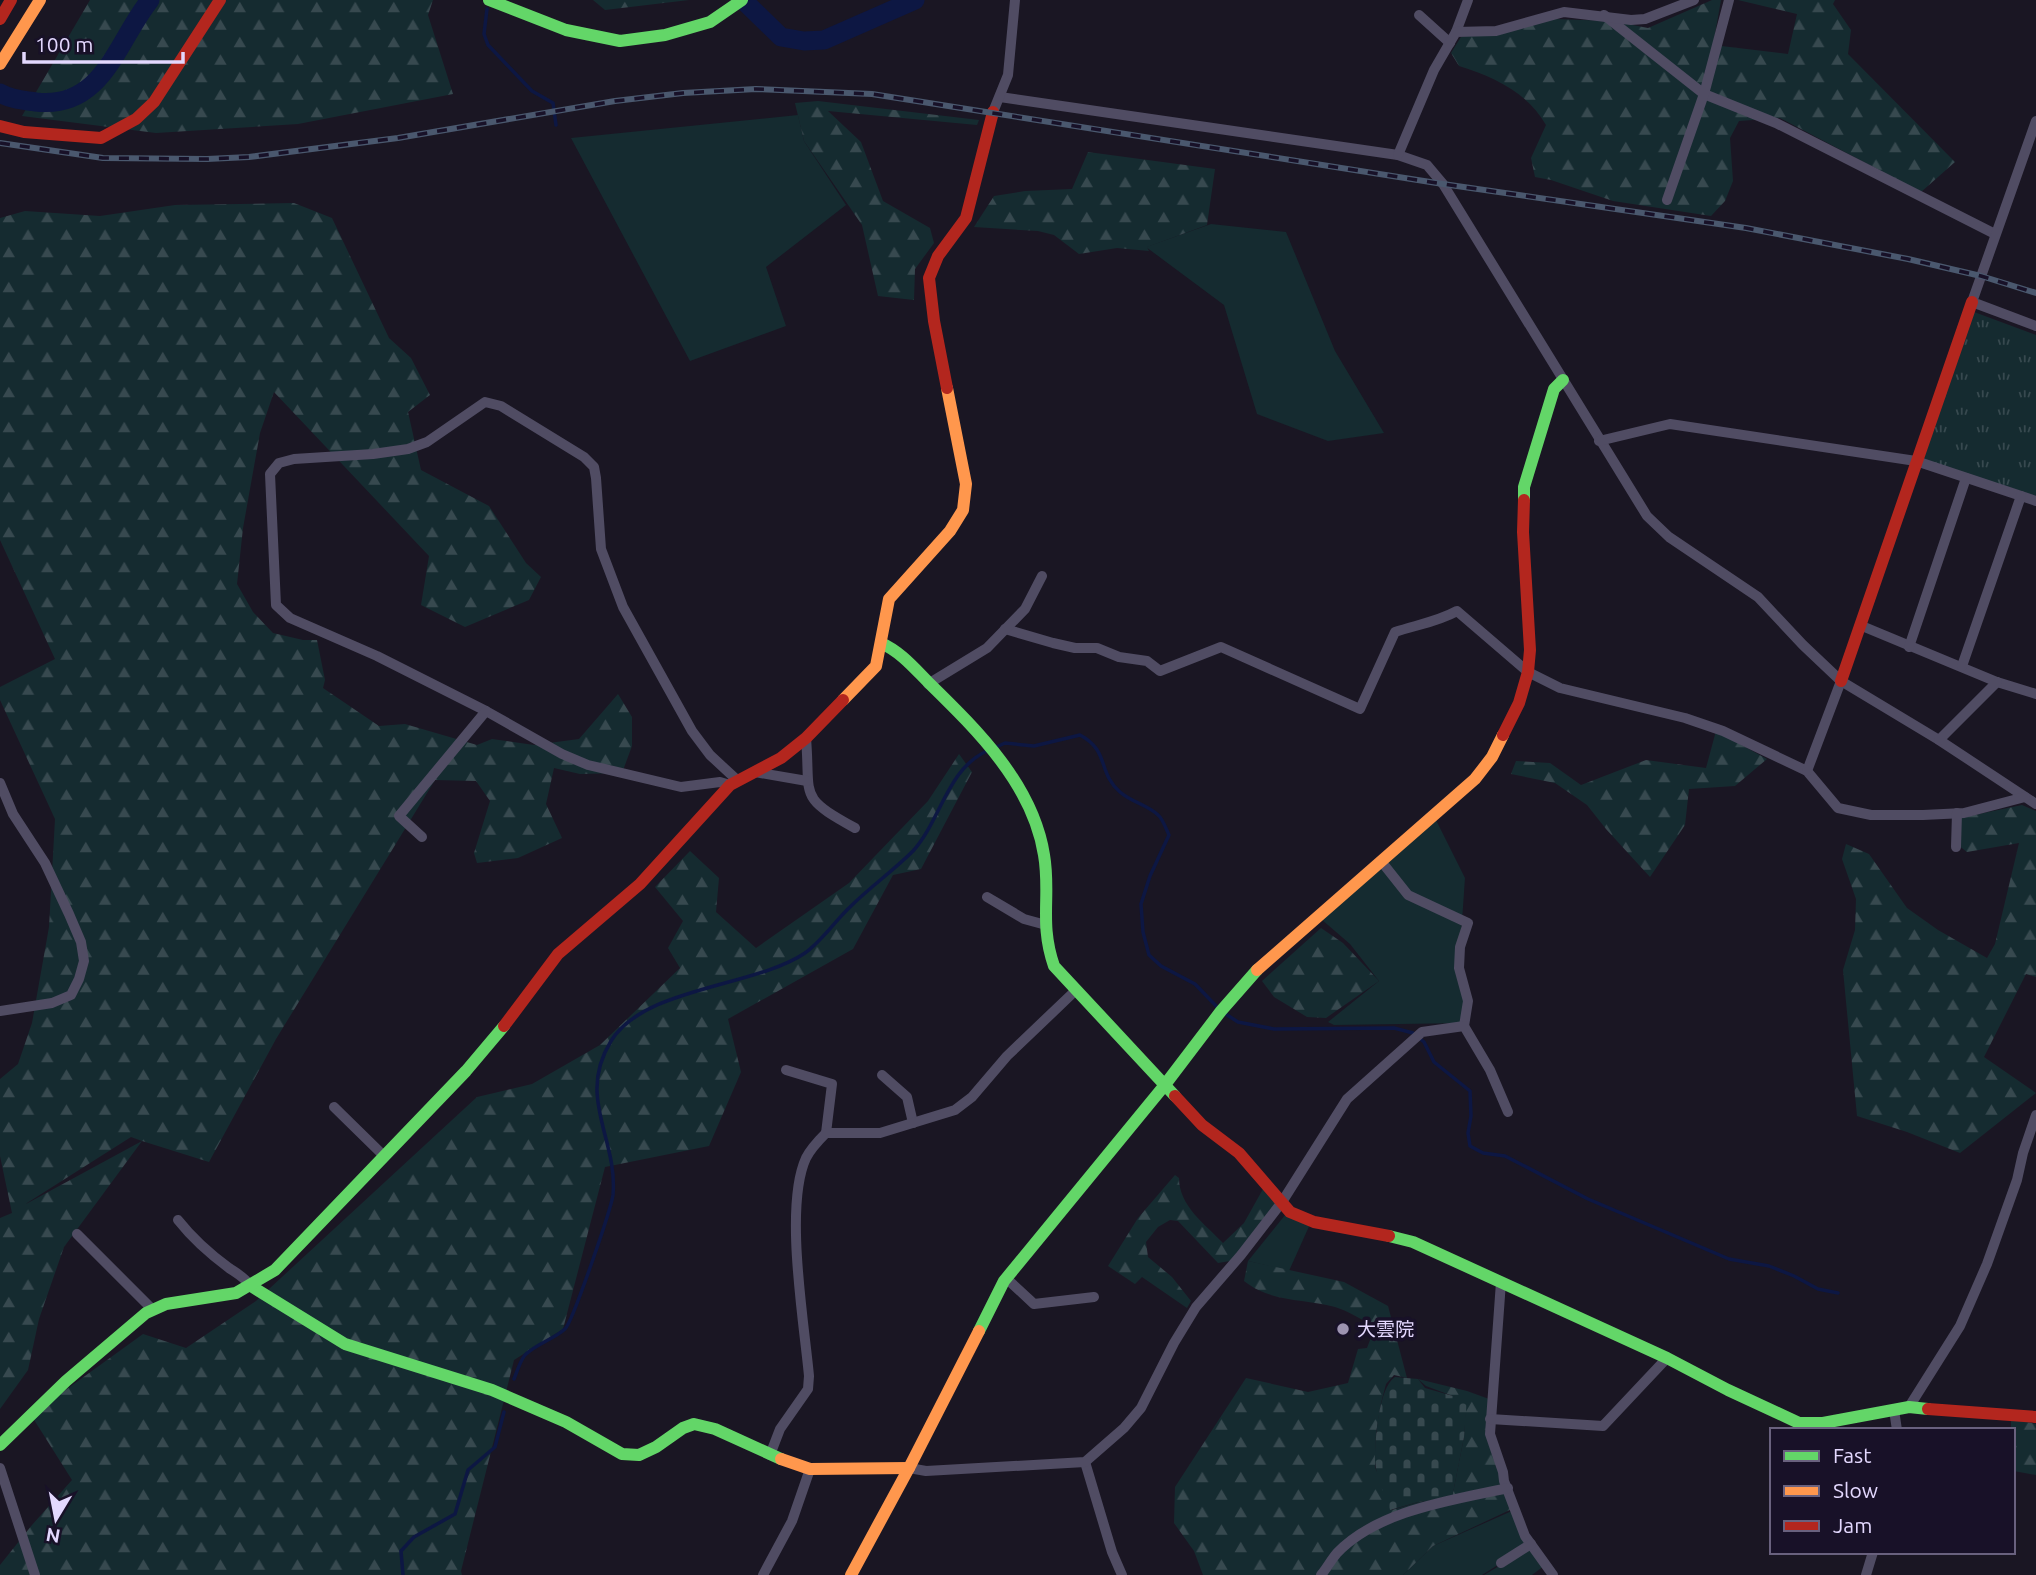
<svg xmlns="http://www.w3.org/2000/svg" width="2036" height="1575" font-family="Ubuntu,'Noto Sans JP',sans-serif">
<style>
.grass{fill:#152b30}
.forest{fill:url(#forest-firs);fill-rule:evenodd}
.cemetery{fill:url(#cemetery-stones)}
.park{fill:url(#park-tufts)}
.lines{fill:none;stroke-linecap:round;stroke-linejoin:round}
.stream{stroke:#0d1743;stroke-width:3.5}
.river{stroke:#0d1743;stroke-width:19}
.street{stroke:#504c63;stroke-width:10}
.fast{stroke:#63d668;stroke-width:12}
.slow{stroke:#ff974d;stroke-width:12}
.jam{stroke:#b3261e;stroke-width:12}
.rail-casing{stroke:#4a586e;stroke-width:6}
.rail{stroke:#181128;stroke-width:3.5;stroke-dasharray:10;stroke-linecap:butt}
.poi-dot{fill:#9d94b1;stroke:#181128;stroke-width:2.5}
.labels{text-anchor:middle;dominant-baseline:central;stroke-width:7;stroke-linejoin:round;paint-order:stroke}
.poi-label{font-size:19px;fill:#e3d8fe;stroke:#181128;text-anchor:start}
</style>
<defs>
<pattern id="forest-firs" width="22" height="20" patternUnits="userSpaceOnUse" patternTransform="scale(1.75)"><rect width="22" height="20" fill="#152b30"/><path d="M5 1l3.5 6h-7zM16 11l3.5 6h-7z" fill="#37494f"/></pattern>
<pattern id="cemetery-stones" width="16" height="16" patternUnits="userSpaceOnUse" patternTransform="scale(1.75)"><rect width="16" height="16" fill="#152b30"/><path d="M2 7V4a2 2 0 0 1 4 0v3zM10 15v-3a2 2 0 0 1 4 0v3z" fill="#37494f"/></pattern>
<pattern id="park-tufts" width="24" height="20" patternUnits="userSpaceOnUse" patternTransform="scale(1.75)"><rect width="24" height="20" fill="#152b30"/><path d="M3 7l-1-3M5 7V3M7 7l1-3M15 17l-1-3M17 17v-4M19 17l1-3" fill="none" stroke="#37494f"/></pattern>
</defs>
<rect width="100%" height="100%" fill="#1a1623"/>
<g class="grass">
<polygon points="798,115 804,141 846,205 766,267 786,326 690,361 571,138"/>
<polygon points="1211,224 1286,232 1335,351 1384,433 1328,441 1257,414 1224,305 1146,247"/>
<polygon points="1436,820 1465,878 1459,965 1466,993 1465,1023 1334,1025 1328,1022 1379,981 1350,944 1321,919"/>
<polygon points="1289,1210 1311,1222 1289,1271 1248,1261"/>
<polygon points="1514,1510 1531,1544 1482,1575 1403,1575 1433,1546"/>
<polygon points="1531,1547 1544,1566 1532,1575 1484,1575"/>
</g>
<g class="forest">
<polygon points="90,0 433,0 428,15 453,94 298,124 156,133 22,116"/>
<polygon points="593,0 689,0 605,10"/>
<path d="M1712,0h9l-8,45 75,9 9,-40 -59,-14h97l-2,4 18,26 -3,24 107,108 -34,30 -141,-74 -41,3 -9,17 3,43 -8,20 -14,15 -98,-15 -62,-21 -16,-3 -4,-19 15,-33c-19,-33 -52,-48 -87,-59l-8,-13 10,-16 48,-12 45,-6 58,2 36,7z"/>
<polygon points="818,101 979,120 977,125 828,111 861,142 883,201 930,228 934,243 915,269 914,300 878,296 862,225 804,141 795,103"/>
<polygon points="1088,152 1215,169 1207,225 1147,247 1149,251 1117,248 1079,254 1054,235 1038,231 974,227 994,196 1025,191 1072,189"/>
<path d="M294,203l38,15 57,120 22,20 19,37 -22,17 13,58 68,36 37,57 15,14 -12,23 -64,27 -44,-22 8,-49 -155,-164 -14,41 -17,95 -6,56 16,28 20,21 30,7h14l8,40 -2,8 56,38 26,-2 72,21 15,-6 42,6 45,-6 39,-45 14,23v29l-10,27 -42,1 -26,-6 -8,36 16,34 -44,20 -41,5 -3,-10 16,-52 -14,-20 -41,-1 -159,259 -67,123 -67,-21 -78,106 -25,72 -11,51 -28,39v-191l12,-5 -12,-57v-77l18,-15 14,-41 17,-96 6,-108 -55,-119v-13l55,-28 -55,-119v-322l25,-7 75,5 75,-11zM131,1137l11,4 -116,63 1,-1z"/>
<polygon points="1716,731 1767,759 1735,786 1689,789 1685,825 1650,877 1606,829 1587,805 1555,783 1511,774 1516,761 1550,763 1581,785 1646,760 1706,768"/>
<polygon points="959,754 972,772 921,869 893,875 853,949 728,1019 741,1072 709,1146 605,1167 563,1329 514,1360 461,1571 462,1575 0,1575 0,1565 32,1525 72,1480 31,1415 143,1334 186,1348 256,1301 477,1097 532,1084 600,1045 680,968 668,948 683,921 655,887 690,851 719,878 716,912 756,948 849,883 928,801"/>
<polygon points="2022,805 2036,811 2036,977 2026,974 1984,1057 2036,1093 1960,1153 1907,1132 1857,1116 1843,970 1855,930 1856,899 1842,859 1846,844 1869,854 1907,908 1938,930 1987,958 1995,944 2019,843 1967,852 1954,842 1955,819"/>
<polygon points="1321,928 1343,943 1379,981 1326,1018 1307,1017 1274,997 1262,981"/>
<path d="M1175,1175l4,3c0,28 26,46 44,65l21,-20 19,-34 15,18 -48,54 -12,2 -40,-42 -8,-1 -12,7 -12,15 2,15 24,20 19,24 -4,7 -45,-31 -7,7 -27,-18 30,-48z"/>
<path d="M1248,1261l96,21 44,24 19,72 -13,-3 -8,9 -5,19 -5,30 -1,34 17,43 27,-8 33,-4 12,-61 2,-36 -40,-15 -8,-7 49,12 22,8 2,20 21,90 -79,37 -30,29h-200l-9,-24 -20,-28 1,-36 71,-109 62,14 40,-9 10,-34 9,-1 8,-21c-12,-7 -27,-16 -40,-20 -32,-9 -63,-4 -91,-26z"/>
<polygon points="2011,1419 2036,1424 2036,1475 2014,1471 2013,1430 2011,1430"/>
</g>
<path class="cemetery" d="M1395,1377l23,2 7,9 42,12 -3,37 -12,61 -34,4 -28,8c-5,-15 -14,-33 -15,-49 0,-19 3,-73 20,-84z"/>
<polygon class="park" points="1966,309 2036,335 2036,496 1917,458"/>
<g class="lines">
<g class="stream">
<polyline points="487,9 484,34 488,45 532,91 553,103 556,125"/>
<path d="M994,748l11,-5 29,3 46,-11c30,16 17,37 40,57 11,10 28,13 38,23 5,4 8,14 11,20l-19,41 -9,28 2,28 6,23 12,11 34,18 26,27 17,11 36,7 120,-1 19,5 11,9 10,20 36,29 1,25 -3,17 2,13 13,7 22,3 83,43 141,60 40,7 25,10 24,13 20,4"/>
<path d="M514,1379c3,-7 6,-18 11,-24 11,-11 29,-16 40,-26 8,-8 46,-120 48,-134 5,-57 -37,-97 -2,-154 33,-54 144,-54 194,-88 17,-12 30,-32 45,-46 20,-20 43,-36 63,-56 28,-31 34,-82 74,-100"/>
<polyline points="403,1575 401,1551 414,1537 455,1514 468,1470 495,1447 504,1412"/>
</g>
<g class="river">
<polyline points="743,0 781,37 804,41 824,40 915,0"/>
<path d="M0,93c12,7 23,7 36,9 67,8 81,-61 114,-102"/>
</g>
<g class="street">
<polyline points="1419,15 1450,43"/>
<polyline points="1604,15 1704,94 1776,123 1995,234"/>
<polyline points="1456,32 1468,0"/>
<polyline points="1000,97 1398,155 1427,165 1443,184 1647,516 1669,537 1758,597 1803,645 1841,681 1939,740 2036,804"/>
<polyline points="993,112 1008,75 1015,0"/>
<polyline points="2036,121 1972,302 2036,326"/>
<polyline points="1398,155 1434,70 1456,32 1496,31 1564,12 1631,20 1645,19 1694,0"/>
<polyline points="1667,200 1704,94 1729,0"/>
<polyline points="1599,441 1670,424 1916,461 2036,501"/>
<polyline points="1862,626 1997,682 2036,694"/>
<path d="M1005,629l48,14 22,5h22l22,9 28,4 13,10 61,-24 139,62 35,-77c21,-7 42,-10 62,-21l71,61 32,16 125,30 38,13 84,40 31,37 33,7h52l41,-2 61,-16"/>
<polyline points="1909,647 1966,478"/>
<polyline points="1962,666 2021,496"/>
<polyline points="928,684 987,648 1025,609 1042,576"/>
<path d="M806,738c5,60 -9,58 49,90"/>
<polyline points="1939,740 1997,682"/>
<polyline points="1807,771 1841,681"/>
<polyline points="755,772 807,781"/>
<polyline points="0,783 13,814 45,863 69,914 81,942 84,961 79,979 71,995 52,1003 0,1011"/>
<polyline points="730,785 720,782 681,787 588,765 562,754 486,711 377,656 290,618 276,605 270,474 279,463 294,459 373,454 408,449 427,442 485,402 501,406 584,457 594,467 596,478 601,549 623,607 692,731 710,755 737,780"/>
<polyline points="422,837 399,816 486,711"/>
<polyline points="1956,847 1957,813"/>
<polyline points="1381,861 1408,895 1468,923 1460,947 1459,968 1468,1001 1464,1026"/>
<polyline points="987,897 1024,919 1046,925"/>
<polyline points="786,1070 832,1084 826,1133"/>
<polyline points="882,1075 907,1097 913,1123"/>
<polyline points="334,1107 384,1156"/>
<path d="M178,1220c15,19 32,34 51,48 9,6 15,9 22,18"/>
<polyline points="77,1234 153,1310"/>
<polyline points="1006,1278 1034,1304 1094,1297"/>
<polyline points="1501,1282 1490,1434 1503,1472 1504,1481 1525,1536 1553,1575"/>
<polyline points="1909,1407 1960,1326 1987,1264 2017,1180 2023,1153 2036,1115"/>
<polyline points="1894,1410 1897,1430"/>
<polyline points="1490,1419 1603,1426 1667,1358"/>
<path d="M770,1455l10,-26 28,-40 1,-13c-5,-55 -25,-170 -3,-218 5,-10 13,-18 20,-25h54l75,-23 17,-13 35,-41 68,-65"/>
<polyline points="1085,1462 1112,1552 1122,1575"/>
<polyline points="0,1468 35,1575"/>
<polyline points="909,1468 926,1471 1085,1462 1124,1428 1141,1408 1174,1343 1196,1307 1241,1255 1282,1202 1347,1099 1422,1032 1464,1026 1490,1070 1508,1112"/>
<polyline points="1501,1563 1531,1544"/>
<polyline points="763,1575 792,1521 810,1469"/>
<path d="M1321,1575c6,-7 10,-15 16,-22 41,-43 116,-53 171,-65"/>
<polyline points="1866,1575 1873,1552"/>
</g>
<g class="fast">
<polyline points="489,0 566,30 620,41 665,35 710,22 742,0"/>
<polyline points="1524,500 1524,487 1554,389 1563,380"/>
<path d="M881,643c20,9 33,25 49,41 48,47 103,101 114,171 7,40 -5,68 10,111l121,130"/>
<polyline points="1389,1236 1413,1242 1667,1358 1728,1390 1799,1423 1823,1423 1909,1407 1928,1409"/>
<polyline points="251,1286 345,1344 492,1390 566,1422 622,1454 639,1455 656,1447 683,1428 694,1424 715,1429 781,1459"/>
<polyline points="979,1331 1004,1281 1164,1086 1221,1011 1257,970"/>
<polyline points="0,1445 66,1381 146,1313 166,1304 236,1293 275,1270 466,1071 504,1026"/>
</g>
<g class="slow">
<polyline points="0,64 40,0"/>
<polyline points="843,700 876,666 889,599 950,531 963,510 966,484 947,388"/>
<polyline points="1257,970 1475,779 1492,757 1503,735"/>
<polyline points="781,1459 810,1469 909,1468"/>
<polyline points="851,1575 909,1468 979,1331"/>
</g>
<g class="jam">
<polyline points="0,19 11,0"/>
<polyline points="0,126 24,132 101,138 136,119 154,102 220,0"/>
<polyline points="947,388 934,321 929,278 938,256 966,218 993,112"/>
<polyline points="1841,681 1972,302"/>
<polyline points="1503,735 1519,703 1528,672 1530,650 1523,532 1524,500"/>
<polyline points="504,1026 558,954 640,884 730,785 781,758 806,738 843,700"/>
<polyline points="1175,1096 1202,1125 1239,1153 1290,1212 1314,1222 1389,1236"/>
<polyline points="1928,1409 2036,1417"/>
</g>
<g class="rail-casing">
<polyline id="rail" points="0,143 103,158 207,159 249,157 398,138 615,101 683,93 756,89 872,94 1443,184 1746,228 1908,259 1981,276 2036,293"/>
</g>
<use href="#rail" class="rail"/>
</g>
<circle class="poi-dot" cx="1343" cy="1329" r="7"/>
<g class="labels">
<g class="poi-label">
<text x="1357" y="1329">大雲院</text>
</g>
</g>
<rect x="1770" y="1428" width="245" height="126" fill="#181128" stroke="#69617e" stroke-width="2"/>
<rect x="1784" y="1451" width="35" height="10" fill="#63d668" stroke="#69617e" stroke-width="2"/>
<text x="1833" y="1463" font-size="21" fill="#e3d8fe">Fast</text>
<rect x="1784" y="1486" width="35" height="10" fill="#ff974d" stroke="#69617e" stroke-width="2"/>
<text x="1833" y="1498" font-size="21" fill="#e3d8fe">Slow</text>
<rect x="1784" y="1521" width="35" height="10" fill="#b3261e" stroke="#69617e" stroke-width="2"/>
<text x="1833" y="1533" font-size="21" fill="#e3d8fe">Jam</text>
<g transform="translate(56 1519) rotate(190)" stroke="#181128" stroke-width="5" paint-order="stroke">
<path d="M0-5L12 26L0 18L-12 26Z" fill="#e3d8fe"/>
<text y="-10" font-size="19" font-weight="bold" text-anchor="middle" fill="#e3d8fe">N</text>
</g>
<path d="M24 52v10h159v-10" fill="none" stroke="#e3d8fe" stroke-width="3.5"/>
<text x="35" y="52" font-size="21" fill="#e3d8fe" stroke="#181128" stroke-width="5" paint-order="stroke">100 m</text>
</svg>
